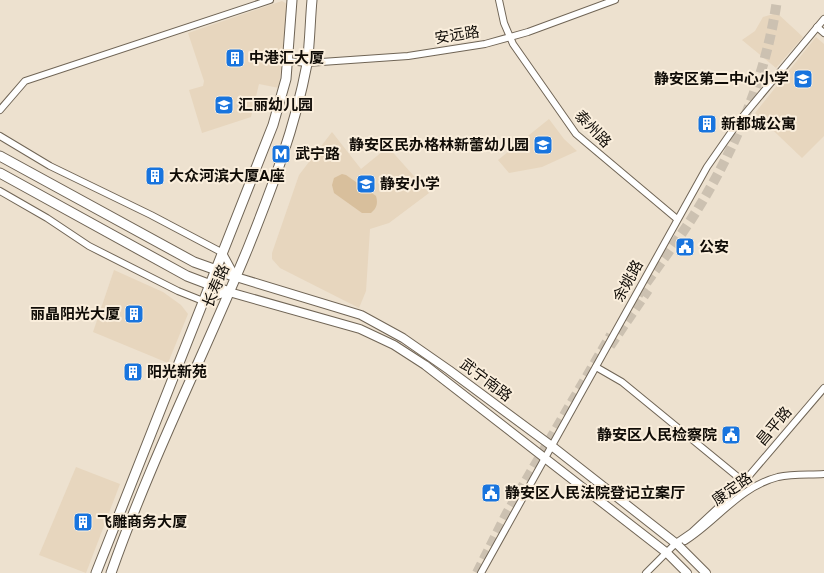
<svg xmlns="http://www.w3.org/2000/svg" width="824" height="573" font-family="Figtree,'Noto Sans SC',sans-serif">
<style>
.built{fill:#e7d6be}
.green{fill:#d8bf9c}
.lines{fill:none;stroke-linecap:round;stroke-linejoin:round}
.trunk-tunnel{stroke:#ccc1b1;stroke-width:10;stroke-dasharray:10 5;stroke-linecap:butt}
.minor-casing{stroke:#706556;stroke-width:8}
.secondary-casing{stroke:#706556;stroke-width:10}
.primary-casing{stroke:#706556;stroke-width:11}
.minor{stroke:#fff;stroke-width:6}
.secondary{stroke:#fff;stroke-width:8}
.primary{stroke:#fff;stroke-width:9}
.labels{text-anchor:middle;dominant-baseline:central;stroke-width:4;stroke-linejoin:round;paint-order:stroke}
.street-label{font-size:15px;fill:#100c07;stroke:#faeedc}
.poi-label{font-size:15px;font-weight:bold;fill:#100c07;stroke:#faeedc;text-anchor:start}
</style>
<rect width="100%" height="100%" fill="#ede1cf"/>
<g class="built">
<polygon points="282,1 287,4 279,88 259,84 251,117 202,133 189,90 203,86 204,81 188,33"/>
<polygon points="777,13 803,37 776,68 742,40 755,31 763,17"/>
<polygon points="816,37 824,44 824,136 802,158 755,113"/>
<polygon points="549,119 564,139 577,151 542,167 509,173 498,160"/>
<polygon points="332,132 361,169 388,147 429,193 389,223 370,229 366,291 359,308 280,268 272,259 272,253 299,175"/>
<polygon points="114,270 163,292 181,305 188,314 168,363 93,332"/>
<polygon points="76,467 120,484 86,573 39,555"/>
</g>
<path class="green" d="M342,174l4,1 30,21c2,7 1,12 -5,17h-9l-28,-20 -2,-8 2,-7z"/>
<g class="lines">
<g class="trunk-tunnel">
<path d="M638,295c18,-27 39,-53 56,-80 41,-65 72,-138 83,-215"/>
<polyline points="610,346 648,290"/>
<polyline points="477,573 507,513 611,335"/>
</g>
<g class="minor-casing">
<g id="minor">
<polyline points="499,0 504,23 513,44 576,134 677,219"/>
<polyline points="817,27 824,33"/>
<polyline points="288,61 307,63 408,56 485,44 528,32 615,0"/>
<polyline points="0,110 25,81 270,0"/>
<polyline points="0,136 50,166 151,215 223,253 236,277"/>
<polyline points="0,191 47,218 89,246 178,291 203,301 229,292"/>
<polyline points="596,367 622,382 744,482"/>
<path d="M685,541c32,-20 54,-54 93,-64 15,-3 31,-2 46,-3"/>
<polyline points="481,573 707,167 739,121 824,19"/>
<polyline points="646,573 676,543 692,532 736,491 824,388"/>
</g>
</g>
<g class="secondary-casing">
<g id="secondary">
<polyline points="236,277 361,315 403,338 449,370 553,447 678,545 706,573"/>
<polyline points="229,292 360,329 394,345 425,365 667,553 687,573"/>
</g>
</g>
<g class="primary-casing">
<g id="primary">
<polyline points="0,156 194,262 236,277"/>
<polyline points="0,173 187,276 229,292"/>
<polyline points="96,573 273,125 286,79 292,0"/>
<path d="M111,573c39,-111 92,-216 137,-325 24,-60 47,-120 59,-184 3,-21 3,-43 5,-64"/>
</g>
</g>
<use href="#minor" class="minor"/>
<use href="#secondary" class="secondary"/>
<use href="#primary" class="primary"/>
</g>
<defs>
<g id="building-square" transform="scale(1)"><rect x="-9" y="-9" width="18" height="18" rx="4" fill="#1874de" stroke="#faeedc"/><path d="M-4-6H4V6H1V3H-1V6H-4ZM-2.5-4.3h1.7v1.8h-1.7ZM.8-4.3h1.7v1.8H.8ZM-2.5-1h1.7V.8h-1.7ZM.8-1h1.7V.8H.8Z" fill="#fff"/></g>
<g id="school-square" transform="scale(1)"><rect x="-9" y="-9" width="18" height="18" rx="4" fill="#1874de" stroke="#faeedc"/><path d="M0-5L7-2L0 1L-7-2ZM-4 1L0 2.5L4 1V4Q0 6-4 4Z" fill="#fff"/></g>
<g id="metro-square" transform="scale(1)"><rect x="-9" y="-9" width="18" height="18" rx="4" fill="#1874de" stroke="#faeedc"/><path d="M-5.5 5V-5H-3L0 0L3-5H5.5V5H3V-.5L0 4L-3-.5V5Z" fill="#fff"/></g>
<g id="civic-square" transform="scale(1)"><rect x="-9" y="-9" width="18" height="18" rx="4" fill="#1874de" stroke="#faeedc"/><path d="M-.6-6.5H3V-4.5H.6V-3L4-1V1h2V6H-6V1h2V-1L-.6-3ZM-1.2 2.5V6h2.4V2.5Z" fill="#fff"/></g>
</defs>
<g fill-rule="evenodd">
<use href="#building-square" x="235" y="58"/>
<use href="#school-square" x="803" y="79"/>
<use href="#school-square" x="224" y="105"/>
<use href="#building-square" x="707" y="124"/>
<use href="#school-square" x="543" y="145"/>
<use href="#metro-square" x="281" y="154"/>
<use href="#building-square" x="155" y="176"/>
<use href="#school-square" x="366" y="184"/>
<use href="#civic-square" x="685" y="247"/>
<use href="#building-square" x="134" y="314"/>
<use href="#building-square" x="133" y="372"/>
<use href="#civic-square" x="731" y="435"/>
<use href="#civic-square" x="491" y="493"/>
<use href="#building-square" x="83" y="522"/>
</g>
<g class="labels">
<g class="street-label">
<text transform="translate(457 35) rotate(-9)">安远路</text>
<text transform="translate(593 129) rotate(46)">泰州路</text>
<text transform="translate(628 281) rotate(-61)">余姚路</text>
<text transform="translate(216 286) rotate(-67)">长寿路</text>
<text transform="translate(486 380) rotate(37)">武宁南路</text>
<text transform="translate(774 426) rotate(-50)">昌平路</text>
<text transform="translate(732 489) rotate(-35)">康定路</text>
</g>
<g class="poi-label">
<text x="249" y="58">中港汇大厦</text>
<text x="789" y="79" text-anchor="end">静安区第二中心小学</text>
<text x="238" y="105">汇丽幼儿园</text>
<text x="721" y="124">新都城公寓</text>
<text x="529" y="145" text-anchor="end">静安区民办格林新蕾幼儿园</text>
<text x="295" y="154">武宁路</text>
<text x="169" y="176">大众河滨大厦A座</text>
<text x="380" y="184">静安小学</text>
<text x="699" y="247">公安</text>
<text x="120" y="314" text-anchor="end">丽晶阳光大厦</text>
<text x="147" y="372">阳光新苑</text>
<text x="717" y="435" text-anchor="end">静安区人民检察院</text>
<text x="505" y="493">静安区人民法院登记立案厅</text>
<text x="97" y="522">飞雕商务大厦</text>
</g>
</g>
</svg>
